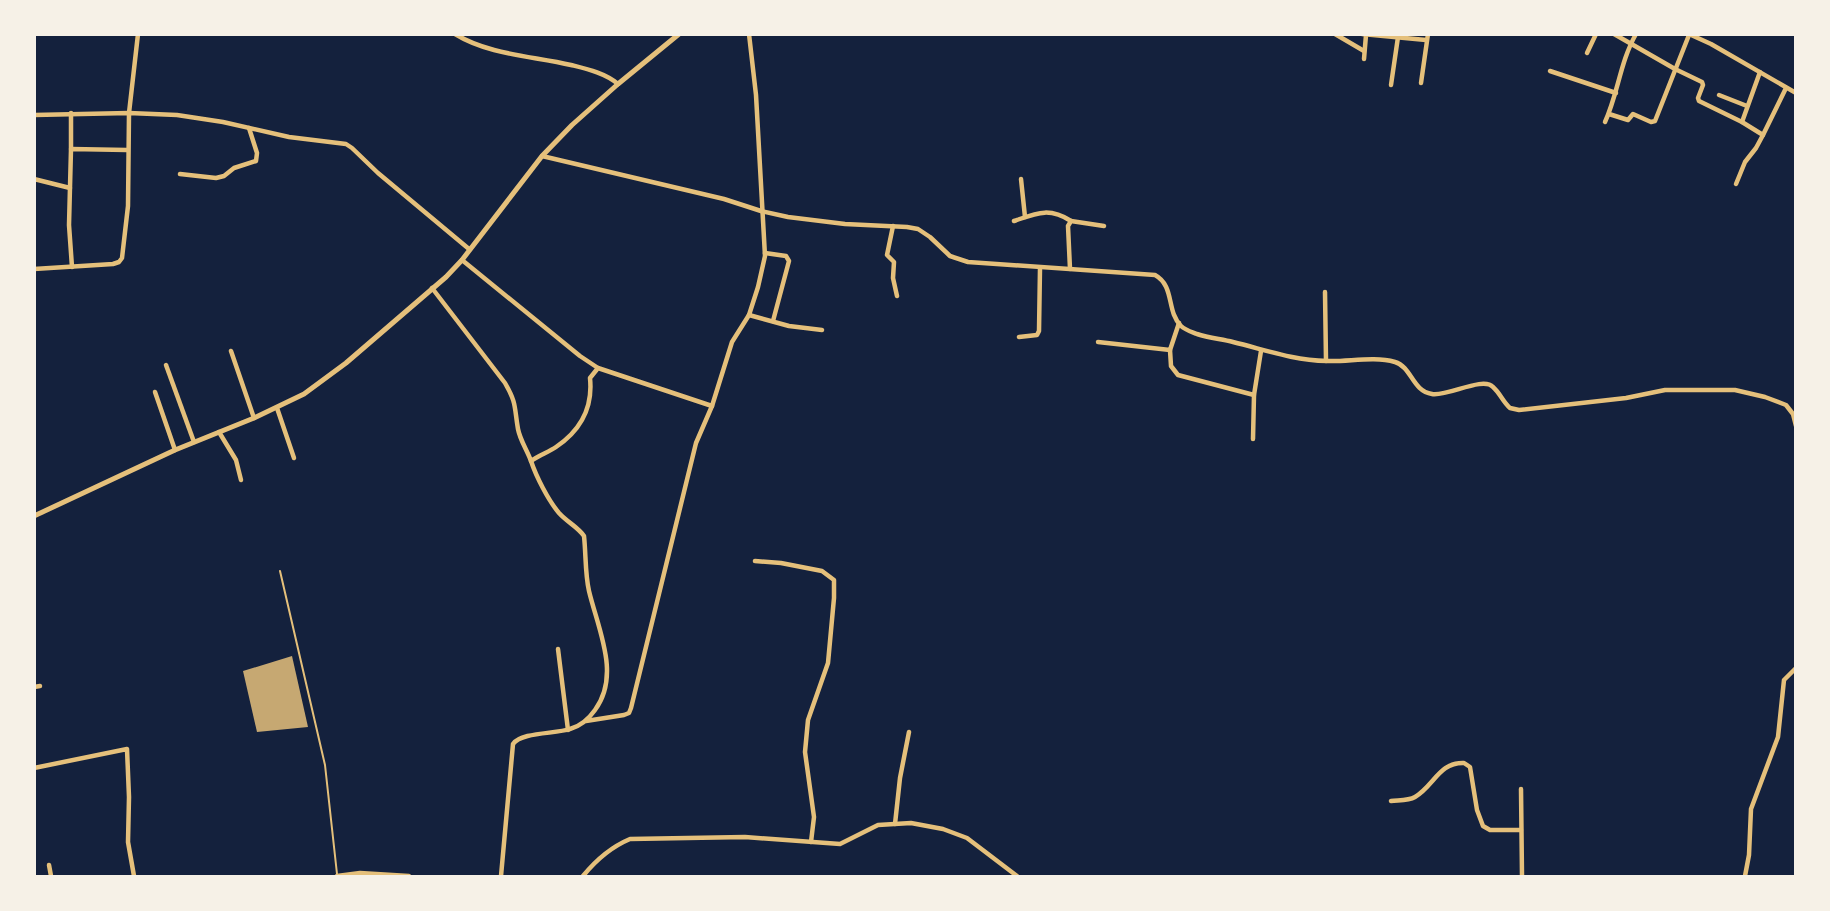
<svg xmlns="http://www.w3.org/2000/svg" width="1830" height="911" font-family="'Space Grotesk',sans-serif">
<style>
.building{fill:#c6a872}
.lines{fill:none;stroke-linecap:round;stroke-linejoin:round}
.service{stroke:#e5c07b;stroke-width:2}
.minor{stroke:#e5c07b;stroke-width:4.5}
.tertiary{stroke:#e5c07b;stroke-width:5}
</style>
<rect width="100%" height="100%" fill="#14213d"/>
<polygon class="building" points="292,656 308,727 257,732 243,671"/>
<g class="lines">
<polyline class="service" points="280,571 325,765 337,874"/>
<g class="minor">
<path d="M455,34c34,21 78,22 116,31 16,4 34,8 47,19"/>
<polyline points="749,34 756,95 765,256 758,287 749,315 789,326 822,330"/>
<polyline points="1335,34 1364,51"/>
<polyline points="1362,34 1426,40"/>
<polyline points="1614,34 1675,69 1702,82 1703,85 1698,98 1699,101 1742,122 1763,135 1756,148 1745,162 1736,184"/>
<polyline points="1689,34 1711,44 1796,93"/>
<polyline points="1587,53 1596,34"/>
<polyline points="1364,59 1366,35"/>
<polyline points="1550,71 1616,93"/>
<polyline points="1421,83 1428,34"/>
<polyline points="1391,85 1398,37"/>
<polyline points="1719,95 1747,106"/>
<polyline points="71,113 71,149"/>
<polyline points="1609,114 1628,120 1633,114 1651,122 1655,121 1689,35"/>
<polyline points="34,115 129,113 177,115 223,122 289,137 346,144 352,148 378,173 469,249"/>
<path d="M1605,122c13,-28 15,-60 31,-88"/>
<polyline points="1742,122 1760,72"/>
<polyline points="1763,135 1786,88"/>
<path d="M542,156l182,43 37,12 27,6 57,7 62,3 11,2 12,8 20,19 18,6 187,13c20,11 11,36 26,51 4,4 11,6 16,8 12,4 24,5 36,8 33,8 59,18 94,19 21,1 47,-5 68,1 17,5 17,29 37,32 15,3 51,-18 61,-7 7,6 10,15 17,21l9,2 107,-12 39,-8h70l30,7 21,8 7,9 3,12"/>
<polyline points="180,174 216,178 224,176 234,168 256,161 257,153 249,128"/>
<polyline points="34,179 70,188"/>
<polyline points="1021,179 1025,217"/>
<path d="M1014,221c23,-8 35,-14 57,0"/>
<polyline points="893,226 887,255 894,262 893,278 897,296"/>
<polyline points="765,253 786,256 789,261 773,321"/>
<polyline points="462,260 580,356 598,368"/>
<polyline points="72,267 69,225 71,149 127,150"/>
<polyline points="34,269 113,264 119,262 122,258 128,206 129,113 138,34"/>
<polyline points="1070,269 1068,226 1071,221 1104,226"/>
<path d="M432,288l73,95c12,21 9,23 13,46 2,11 9,21 13,32 8,-6 18,-9 25,-14 25,-17 37,-40 34,-69l8,-10 114,38 20,-64 17,-27"/>
<polyline points="1325,292 1326,361"/>
<polyline points="1019,337 1037,335 1039,331 1040,268"/>
<polyline points="1098,342 1170,350 1179,323"/>
<polyline points="1170,350 1171,366 1178,375 1254,395"/>
<polyline points="231,351 254,418"/>
<polyline points="166,365 194,442"/>
<polyline points="155,392 175,450"/>
<polyline points="277,408 294,458"/>
<polyline points="219,432 236,460 241,480"/>
<polyline points="1253,439 1254,395 1261,351"/>
<polyline points="755,561 781,563 822,571 834,580 834,598 828,663 808,720 805,752 814,817 811,842"/>
<polyline points="558,649 568,730"/>
<polyline points="34,687 40,686"/>
<polyline points="586,721 624,715 629,713 631,708 696,443 712,406"/>
<polyline points="34,768 127,749 129,797 128,842 134,876"/>
<polyline points="1521,789 1522,876"/>
<path d="M1391,801c7,-1 17,0 24,-4 19,-11 24,-35 49,-34l6,4 7,43 6,16 7,4h31"/>
<polyline points="895,824 900,778 909,732"/>
<polyline points="49,865 51,876"/>
<polyline points="337,876 360,873 409,876"/>
<path d="M501,876l12,-132c8,-12 43,-10 57,-15 11,-3 18,-9 25,-19 26,-35 3,-81 -6,-119 -4,-17 -3,-37 -5,-55 -6,-9 -17,-14 -25,-23 -11,-13 -23,-37 -28,-52"/>
<path d="M583,876c13,-16 28,-29 47,-37l115,-2 95,7 38,-19 33,-2 32,6 24,9 50,38"/>
<polyline points="1745,876 1749,855 1751,809 1778,737 1784,680 1796,668"/>
</g>
<polyline class="tertiary" points="34,516 175,450 254,418 304,394 346,363 446,277 462,260 542,156 572,125 618,84 679,34"/>
</g>
<rect width="1830" height="911" fill="none" stroke="#f6f1e7" stroke-width="72"/>
</svg>
